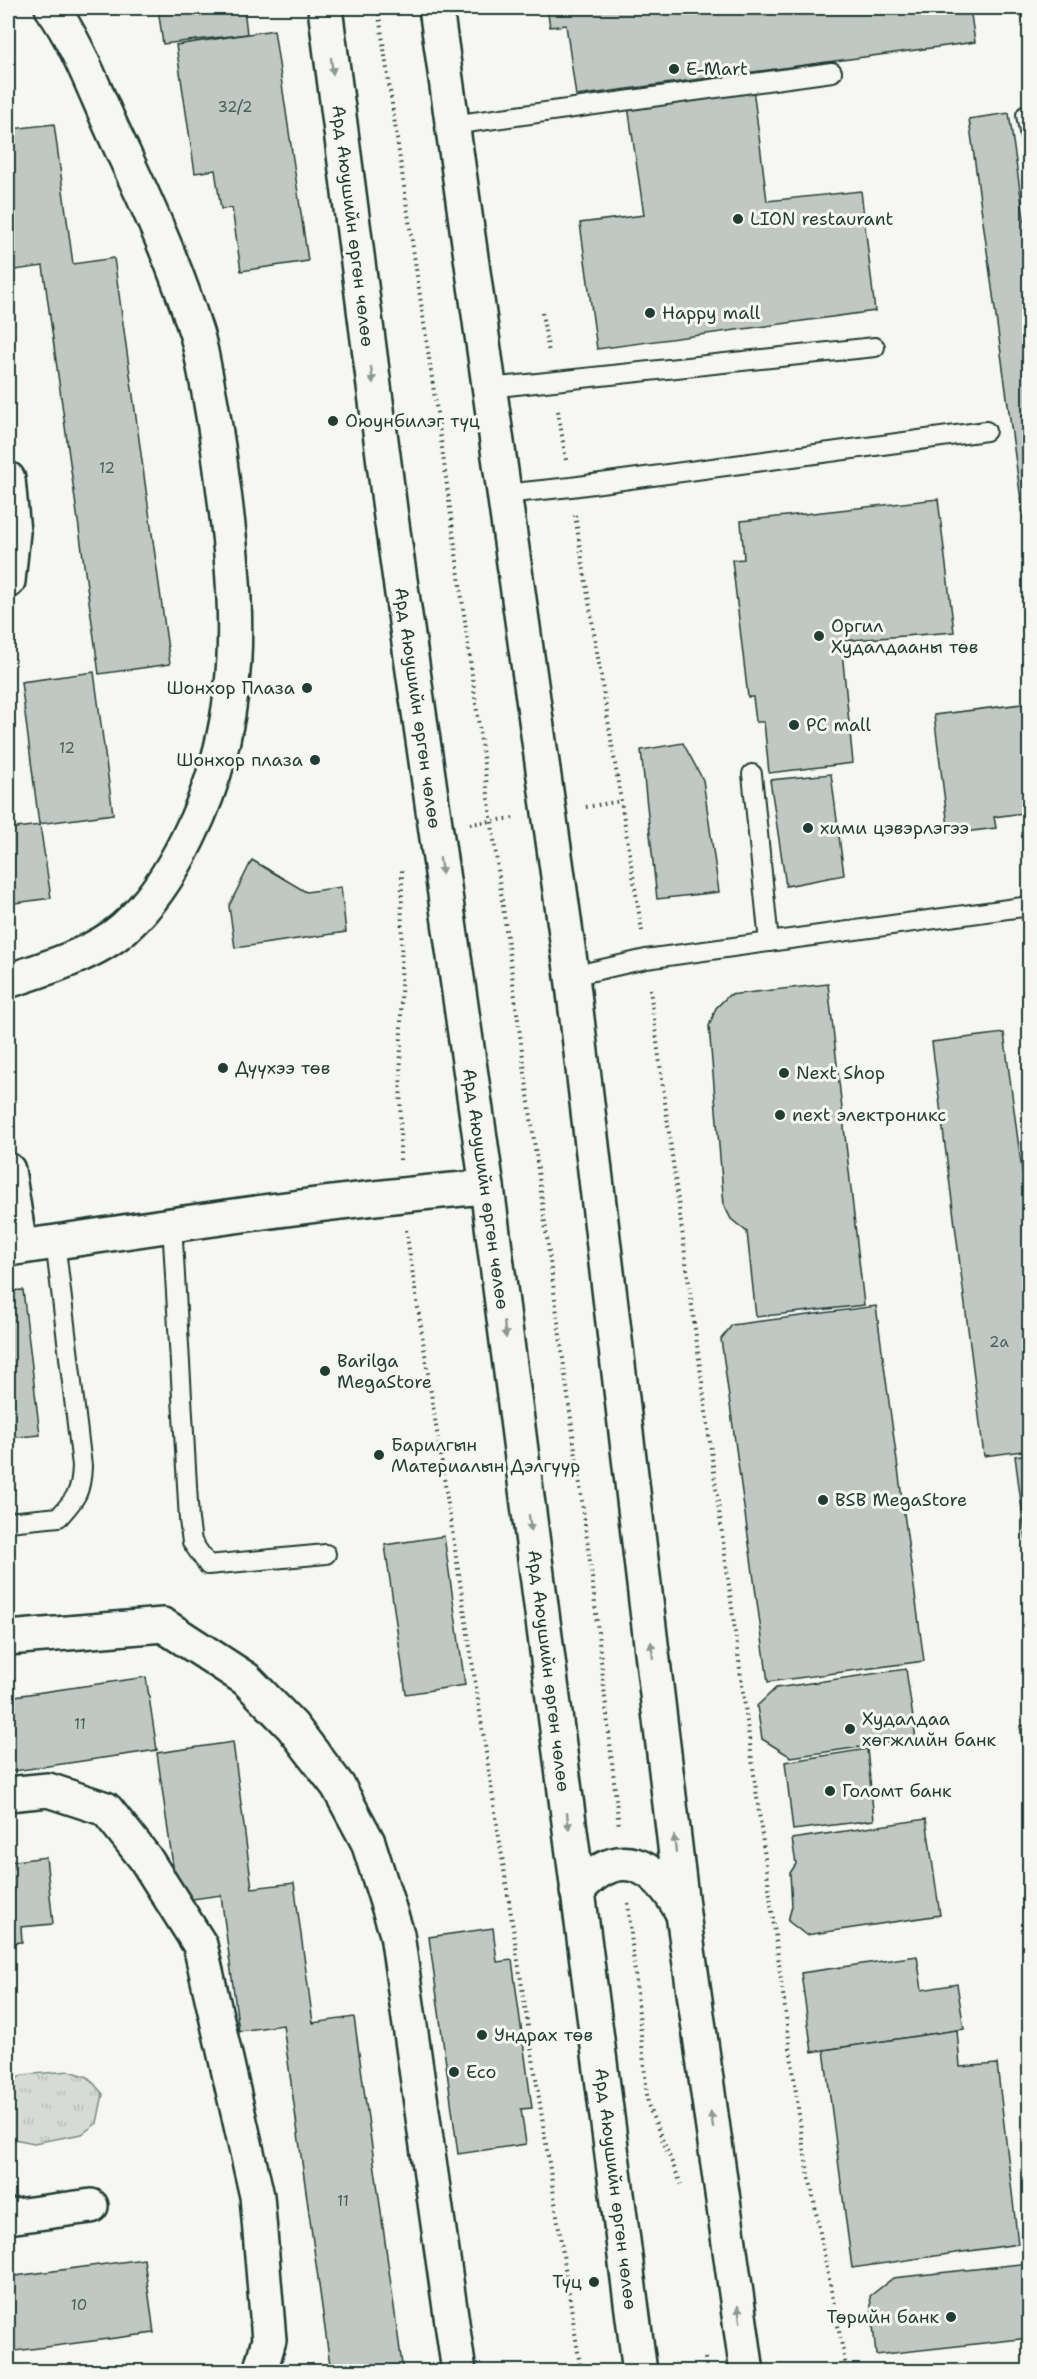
<svg xmlns="http://www.w3.org/2000/svg" width="1037" height="2379" font-family="'Shantell Sans',sans-serif">
<style>
.park{fill:url(#park-tufts);stroke:#7a8c85;stroke-width:1.5}
.building{fill:#c1c8c3;stroke:#1f3d34;stroke-width:1.5}
.lines{fill:none;stroke-linecap:round;stroke-linejoin:round}
.lane-casing{stroke:#1f3d34;stroke-width:22}
.street-casing{stroke:#1f3d34;stroke-width:38}
.primary-casing{stroke:#1f3d34;stroke-width:38}
.path{stroke:#1f3d34;stroke-width:4;stroke-dasharray:1.5 4.5;stroke-linecap:butt}
.lane{stroke:#f6f6f2;stroke-width:18}
.street{stroke:#f6f6f2;stroke-width:33}
.primary{stroke:#f6f6f2;stroke-width:33}
.oneway{fill:#8a9a93}
.poi-dot{fill:#1f3d34;stroke:#f6f6f2;stroke-width:2}
.labels{text-anchor:middle;dominant-baseline:central;stroke-width:6;stroke-linejoin:round;paint-order:stroke}
.number-label{font-size:15px;fill:#486058}
.poi-label{font-size:18px;fill:#1f3d34;stroke:#f6f6f2;text-anchor:start}
.street-label{font-size:18px;fill:#1f3d34;stroke:#f6f6f2}
</style>
<defs>
<pattern id="park-tufts" width="24" height="20" patternUnits="userSpaceOnUse" patternTransform="scale(1.5)"><rect width="24" height="20" fill="#d6dbd6"/><path d="M3 7l-1-3M5 7V3M7 7l1-3M15 17l-1-3M17 17v-4M19 17l1-3" fill="none" stroke="#b7bdb8"/></pattern>
</defs>
<rect width="100%" height="100%" fill="#f6f6f2"/>
<filter id="ink" filterUnits="userSpaceOnUse"><feTurbulence type="fractalNoise" baseFrequency=".0167" numOctaves="2"/><feDisplacementMap in="SourceGraphic" scale="12" xChannelSelector="R" yChannelSelector="G"/><feConvolveMatrix kernelMatrix="1 2 1 2 8 2 1 2 1" color-interpolation-filters="sRGB"/></filter>
<g filter="url(#ink)">
<polygon class="park" points="70,2071 88,2077 103,2094 97,2123 82,2134 34,2143 14,2139 8,2125 8,2085 22,2075"/>
<g class="building">
<polygon points="158,8 244,8 247,34 163,44"/>
<polygon points="547,8 970,8 975,42 576,96 566,25 550,27"/>
<polygon points="274,30 308,261 241,271 232,208 221,209 215,170 195,173 176,45"/>
<polygon points="753,88 767,201 861,191 875,311 597,349 580,223 644,215 628,106"/>
<polygon points="8,96 12,129 54,124 73,264 114,258 170,664 99,674 43,266 8,271"/>
<polygon points="1009,113 1030,260 1030,566 969,119"/>
<polygon points="938,499 954,632 841,641 853,763 769,773 764,722 756,722 753,697 748,697 732,560 744,559 741,521"/>
<polygon points="94,672 113,814 39,824 21,682"/>
<polygon points="1030,703 1030,812 994,817 996,828 949,834 934,715"/>
<polygon points="683,743 703,780 719,892 657,899 641,750"/>
<polygon points="831,774 844,875 786,886 770,780"/>
<polygon points="40,825 51,898 8,904 8,829"/>
<polygon points="252,860 306,892 341,887 346,932 235,948 229,906"/>
<polygon points="828,984 864,1305 756,1317 747,1232 731,1219 724,1205 709,1026 716,1008 729,995"/>
<polygon points="1004,1033 1030,1233 1030,1450 984,1456 932,1042"/>
<polygon points="23,1290 40,1435 8,1438 8,1291"/>
<polygon points="876,1306 924,1661 768,1682 721,1339 732,1325"/>
<polygon points="1030,1454 1030,1572 1015,1456"/>
<polygon points="444,1536 465,1685 406,1694 385,1545"/>
<polygon points="906,1669 916,1739 791,1757 762,1739 757,1706 776,1688"/>
<polygon points="146,1677 157,1750 8,1772 8,1697"/>
<polygon points="1030,1725 1030,1800 1020,1726"/>
<polygon points="233,1742 252,1888 294,1883 313,2023 354,2017 403,2372 331,2372 283,2025 239,2031 221,1895 178,1901 157,1753"/>
<polygon points="867,1749 874,1820 793,1830 785,1762"/>
<polygon points="926,1819 940,1915 806,1935 788,1921 792,1906 790,1873 796,1864 792,1839"/>
<polygon points="46,1857 53,1924 21,1927 22,1942 8,1943 8,1862"/>
<polygon points="493,1928 497,1962 512,1960 532,2108 521,2109 526,2144 458,2154 429,1937"/>
<polygon points="917,1956 922,1990 957,1984 964,2029 812,2052 801,1973"/>
<polygon points="957,2030 960,2067 997,2064 1018,2244 852,2268 824,2050"/>
<polygon points="144,2259 154,2333 8,2352 8,2277"/>
<polygon points="1030,2263 1030,2338 876,2355 870,2296 893,2278"/>
</g>
<g class="lines">
<g class="lane-casing">
<g id="lane">
<polyline points="1026,115 1030,137"/>
<polyline points="452,125 832,72"/>
<polyline points="489,388 875,347"/>
<polyline points="504,494 571,487 986,431"/>
<polyline points="752,774 769,942"/>
<polyline points="572,976 646,959 1030,906"/>
<polyline points="172,1223 189,1520 192,1542 208,1565 326,1554"/>
<path d="M8,1522l51,-5c17,-19 22,-24 23,-51l-27,-225"/>
</g>
</g>
<g class="street-casing">
<g id="street">
<polyline points="8,479 13,532 8,581"/>
<path d="M8,981c36,-12 87,-27 116,-53 28,-25 48,-57 64,-90 60,-120 51,-233 34,-361 -4,-35 -10,-70 -17,-105 -3,-14 -5,-29 -10,-43 -21,-68 -51,-132 -81,-196 -19,-41 -36,-89 -62,-125"/>
<polyline points="8,1170 20,1247"/>
<path d="M8,1249c159,-23 318,-49 479,-62"/>
<polyline points="8,1638 163,1625 246,1679 292,1726 338,1786 368,1842 397,1934 459,2372"/>
<polyline points="8,1794 48,1790 106,1809 145,1858 200,1945 257,2196 269,2340 260,2372"/>
<polyline points="8,2217 91,2206"/>
</g>
</g>
<g class="primary-casing">
<g id="primary">
<polyline points="325,8 391,517 487,1187 640,2372"/>
<polyline points="436,8 572,976 683,1914 747,2372"/>
<path d="M577,1891c42,-48 78,-28 105,21"/>
</g>
</g>
<g class="path">
<polyline points="378,8 440,433 592,1577 619,1827"/>
<polyline points="542,313 549,353"/>
<polyline points="558,411 566,460"/>
<polyline points="575,515 642,931"/>
<polyline points="586,807 621,801"/>
<polyline points="470,824 513,818"/>
<polyline points="650,989 803,2145 847,2372"/>
<polyline points="400,1160 402,870"/>
<polyline points="406,1230 581,2372"/>
<polyline points="628,1903 648,2105 681,2184"/>
<polyline points="705,2358 707,2372"/>
</g>
<use href="#lane" class="lane"/>
<use href="#street" class="street"/>
<use href="#primary" class="primary"/>
</g>
<defs><path id="oneway-solid" d="M-6-.8H1V-3.2L6.5 0L1 3.2V.8H-6Z" transform="scale(1.5)"/></defs>
<g class="oneway">
<use href="#oneway-solid" transform="translate(332 66) rotate(83)"/>
<use href="#oneway-solid" transform="translate(372 375) rotate(83)"/>
<use href="#oneway-solid" transform="translate(441 866) rotate(82)"/>
<use href="#oneway-solid" transform="translate(505 1330) rotate(83)"/>
<use href="#oneway-solid" transform="translate(530 1523) rotate(83)"/>
<use href="#oneway-solid" transform="translate(652 1650) rotate(-97)"/>
<use href="#oneway-solid" transform="translate(568 1821) rotate(83)"/>
<use href="#oneway-solid" transform="translate(675 1844) rotate(-97)"/>
<use href="#oneway-solid" transform="translate(712 2120) rotate(-98)"/>
<use href="#oneway-solid" transform="translate(739 2314) rotate(-98)"/>
</g>
</g>
<g class="poi-dot">
<circle cx="674" cy="69" r="6"/>
<circle cx="738" cy="219" r="6"/>
<circle cx="650" cy="313" r="6"/>
<circle cx="333" cy="421" r="6"/>
<circle cx="819" cy="636" r="6"/>
<circle cx="307" cy="688" r="6"/>
<circle cx="794" cy="725" r="6"/>
<circle cx="315" cy="760" r="6"/>
<circle cx="808" cy="828" r="6"/>
<circle cx="223" cy="1068" r="6"/>
<circle cx="784" cy="1073" r="6"/>
<circle cx="780" cy="1115" r="6"/>
<circle cx="325" cy="1371" r="6"/>
<circle cx="379" cy="1455" r="6"/>
<circle cx="823" cy="1500" r="6"/>
<circle cx="850" cy="1729" r="6"/>
<circle cx="830" cy="1791" r="6"/>
<circle cx="482" cy="2035" r="6"/>
<circle cx="454" cy="2072" r="6"/>
<circle cx="594" cy="2282" r="6"/>
<circle cx="951" cy="2317" r="6"/>
</g>
<g class="labels">
<g class="number-label">
<text x="235" y="107">32/2</text>
<text x="107" y="468">12</text>
<text x="67" y="748">12</text>
<text x="999" y="1342">2а</text>
<text x="80" y="1724">11</text>
<text x="343" y="2201">11</text>
<text x="79" y="2305">10</text>
</g>
<g class="poi-label">
<text x="686" y="69">E-Mart</text>
<text x="750" y="219">LION restaurant</text>
<text x="662" y="313">Happy mall</text>
<text x="345" y="421">Оюунбилэг түц</text>
<text x="831" y="626">Оргил<tspan x="831" dy="21">Худалдааны төв</tspan></text>
<text x="295" y="688" text-anchor="end">Шонхор Плаза</text>
<text x="806" y="725">PC mall</text>
<text x="303" y="760" text-anchor="end">Шонхор плаза</text>
<text x="820" y="828">хими цэвэрлэгээ</text>
<text x="235" y="1068">Дүүхээ төв</text>
<text x="796" y="1073">Next Shop</text>
<text x="792" y="1115">next электроникс</text>
<text x="337" y="1361">Barilga<tspan x="337" dy="21">MegaStore</tspan></text>
<text x="391" y="1445">Барилгын<tspan x="391" dy="21">Материалын Дэлгүүр</tspan></text>
<text x="835" y="1500">BSB MegaStore</text>
<text x="862" y="1719">Худалдаа<tspan x="862" dy="21">хөгжлийн банк</tspan></text>
<text x="842" y="1791">Голомт банк</text>
<text x="494" y="2035">Ундрах төв</text>
<text x="466" y="2072">Eco</text>
<text x="582" y="2282" text-anchor="end">Түц</text>
<text x="939" y="2317" text-anchor="end">Төрийн банк</text>
</g>
<g class="street-label">
<text transform="translate(353 226) rotate(83)">Ард Аюушийн өргөн чөлөө</text>
<text transform="translate(418 708) rotate(82)">Ард Аюушийн өргөн чөлөө</text>
<text transform="translate(486 1189) rotate(82)">Ард Аюушийн өргөн чөлөө</text>
<text transform="translate(549 1671) rotate(83)">Ард Аюушийн өргөн чөлөө</text>
<text transform="translate(616 2189) rotate(83)">Ард Аюушийн өргөн чөлөө</text>
</g>
</g>
<rect width="1037" height="2379" fill="none" stroke="#f6f6f2" stroke-width="30"/>
<rect x="15" y="15" width="1007" height="2349" fill="none" stroke="#1f3d34" stroke-width="2" filter="url(#ink)"/>
</svg>
